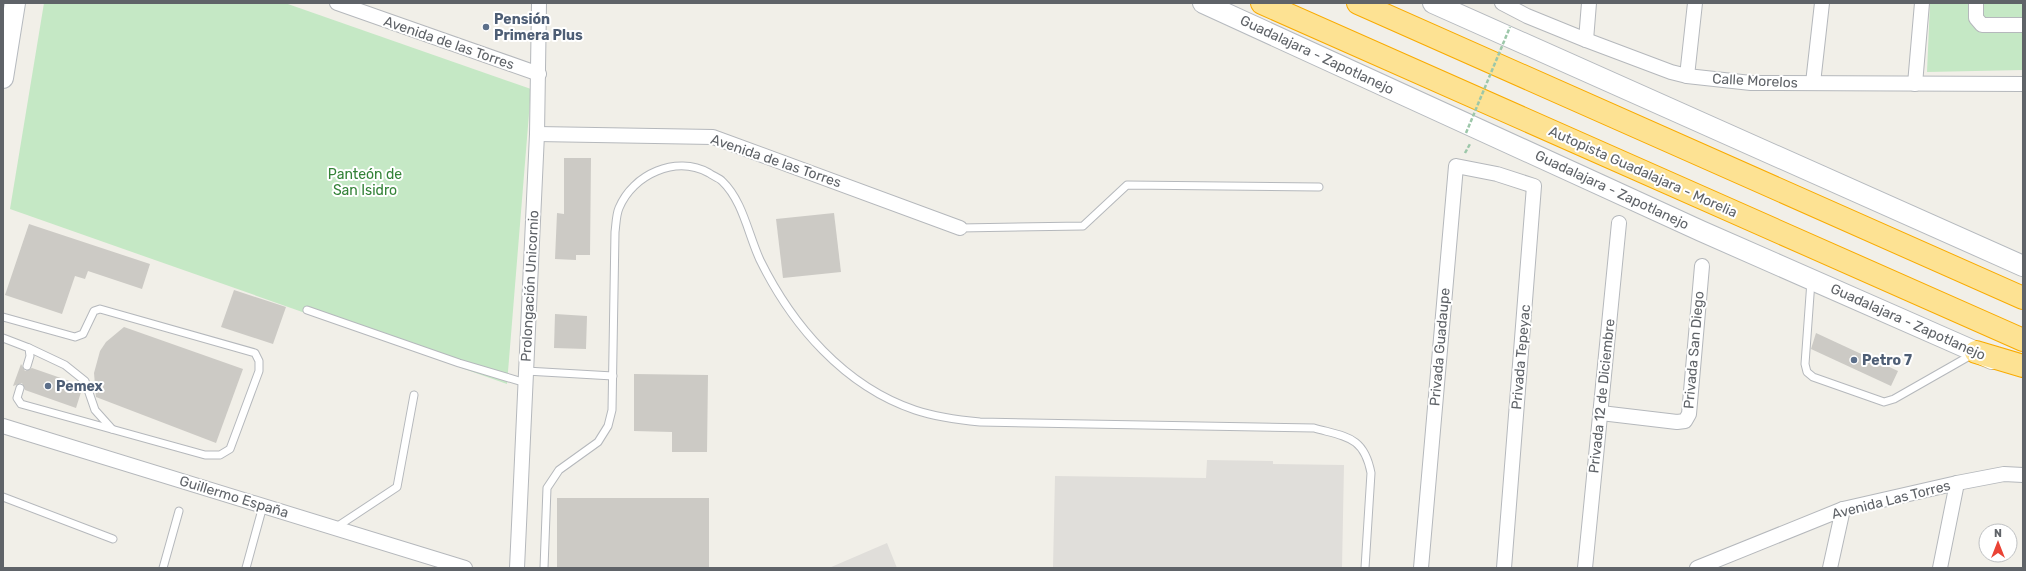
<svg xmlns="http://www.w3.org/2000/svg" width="2026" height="571" font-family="Rubik,sans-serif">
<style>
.industrial{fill:#e0deda}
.green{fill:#c5e8c5}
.building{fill:#cccac5}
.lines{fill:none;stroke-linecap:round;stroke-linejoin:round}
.lane-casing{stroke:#b5b8bc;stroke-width:9}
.street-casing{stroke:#b5b8bc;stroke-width:16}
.secondary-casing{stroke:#b6babf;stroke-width:22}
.highway-casing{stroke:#f9ab00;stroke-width:24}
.path{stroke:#9cc7a9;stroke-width:2.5;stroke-dasharray:4 2;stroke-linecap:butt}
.lane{stroke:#fff;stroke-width:7}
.street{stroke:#fff;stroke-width:14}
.secondary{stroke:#fff;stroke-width:20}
.highway{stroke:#fde293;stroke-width:22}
.path-bridge{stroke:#9cc7a9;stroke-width:2.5;stroke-dasharray:4 2;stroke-linecap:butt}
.service-dot{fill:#5c6f8a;stroke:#fff;stroke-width:1.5}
.labels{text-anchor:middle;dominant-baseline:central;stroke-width:4;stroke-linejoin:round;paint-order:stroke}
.service-label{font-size:14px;font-weight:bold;fill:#4e5e75;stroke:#fff;text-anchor:start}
.street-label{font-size:14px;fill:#5f6368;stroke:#fff}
.park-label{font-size:14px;fill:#348238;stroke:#fff}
</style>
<rect width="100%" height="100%" fill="#f1efe8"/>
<g class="industrial">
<polygon points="1207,460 1273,461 1273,464 1344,465 1342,568 1053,568 1055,476 1206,478"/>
<polygon points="887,543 897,568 829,568 873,549"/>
</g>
<g class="green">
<polygon points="44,3 285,3 531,89 507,384 10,209"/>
<polygon points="1930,3 2023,3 2023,70 1927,72"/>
</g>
<g class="building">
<polygon points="564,158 591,158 590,255 576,255 576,260 555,259 557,213 564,214"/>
<polygon points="834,213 841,272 783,278 776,219"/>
<polygon points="29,224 150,264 142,289 88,271 85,279 75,276 62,314 5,295"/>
<polygon points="234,290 286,307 273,344 221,327"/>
<polygon points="555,314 587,316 586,349 554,348"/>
<polygon points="124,327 243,369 216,443 96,397 94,373 100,351 106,342"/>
<polygon points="1816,333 1898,371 1891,386 1811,349"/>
<polygon points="21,364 25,371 32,368 81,385 82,389 76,408 25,390 22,383 13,386"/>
<polygon points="634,374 708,375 707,452 672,452 672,432 634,431"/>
<rect x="557" y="498" width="152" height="70"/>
</g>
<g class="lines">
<g class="lane-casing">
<g id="lane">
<polyline points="960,228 1083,226 1127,185 1319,187"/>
<polyline points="1811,281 1805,364 1807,372 1813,377 1884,402 1894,399 1973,354"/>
<polyline points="307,310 459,363 526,383"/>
<polyline points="3,317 75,337 83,334 94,311 100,309 255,353 259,361 259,371 230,449 220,455 205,455 21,404 17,398 20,388"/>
<polyline points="3,338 29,348 30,356 27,366"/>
<polyline points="29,348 65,365 85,381 95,410 112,429"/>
<polyline points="526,371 613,376"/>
<polyline points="3,497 113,539"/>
<polyline points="335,528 397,487 414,395"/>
<polyline points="163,568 179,511"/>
<polyline points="246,568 263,506"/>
<path d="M544,568l3,-80 12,-18 39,-28 10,-16 4,-16 3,-178c1,-7 1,-17 4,-24 14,-34 57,-53 90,-35 4,3 10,5 13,8 21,20 26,53 38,79 32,65 84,126 155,150 21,7 43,10 65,12l334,6c32,9 50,8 57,45l-6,95"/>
</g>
</g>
<g class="street-casing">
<g id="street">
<polyline points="337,3 539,74"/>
<polyline points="1502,3 1527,16 1586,40 1671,72 1687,76 1751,83 2023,84"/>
<polyline points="1976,3 1976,18 1982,25 2023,25"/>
<polyline points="1586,40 1589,3"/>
<polyline points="1687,76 1695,3"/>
<polyline points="1813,83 1822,3"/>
<polyline points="1915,84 1922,3"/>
<polyline points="537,134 713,137 960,228"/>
<polyline points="1601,413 1677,422 1685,421 1689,414 1702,266"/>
<polyline points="3,426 465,568"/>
<polyline points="517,568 537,134 539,3"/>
<polyline points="1421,568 1456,166 1497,174 1534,186 1504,568"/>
<polyline points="1585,568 1619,223"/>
<polyline points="1697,568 1843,509 1957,483 2004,474 2023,475"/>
<polyline points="1830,568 1843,509"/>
<polyline points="1940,568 1957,483"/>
</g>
</g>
<g class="secondary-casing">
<g id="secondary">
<polyline points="1203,3 1701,231 1992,359"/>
<polyline points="1433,3 2023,266"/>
<polyline points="3,78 15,3"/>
</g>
</g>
<g class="highway-casing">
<g id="highway">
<polyline points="1262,3 2023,340"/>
<polyline points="1358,3 2023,298"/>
<polyline points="1976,352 2023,366"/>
</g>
</g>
<polyline class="path" points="1465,153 1470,144"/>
<use href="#lane" class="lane"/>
<use href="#street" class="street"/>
<use href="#secondary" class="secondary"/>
<use href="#highway" class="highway"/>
<polyline class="path-bridge" points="1466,133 1510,27"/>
</g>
<g class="service-dot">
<circle cx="486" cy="27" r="4"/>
<circle cx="1854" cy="360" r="4"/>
<circle cx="48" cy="386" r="4"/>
</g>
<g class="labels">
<g class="service-label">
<text x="494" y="19">Pensión<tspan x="494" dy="16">Primera Plus</tspan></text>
<text x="1862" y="360">Petro 7</text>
<text x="56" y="386">Pemex</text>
</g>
<g class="street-label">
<text transform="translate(449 43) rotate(19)">Avenida de las Torres</text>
<text transform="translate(1317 55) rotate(25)">Guadalajara - Zapotlanejo</text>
<text transform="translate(1755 81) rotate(3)">Calle Morelos</text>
<text transform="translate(776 161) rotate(19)">Avenida de las Torres</text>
<text transform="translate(1643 172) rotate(24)">Autopista Guadalajara - Morelia</text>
<text transform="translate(1612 190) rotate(25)">Guadalajara - Zapotlanejo</text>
<text transform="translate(530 286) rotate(-87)">Prolongación Unicornio</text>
<text transform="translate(1908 322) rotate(24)">Guadalajara - Zapotlanejo</text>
<text transform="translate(1440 347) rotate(-85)">Privada Guadaupe</text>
<text transform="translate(1694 350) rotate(-85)">Privada San Diego</text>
<text transform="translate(1521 357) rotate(-85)">Privada Tepeyac</text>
<text transform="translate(1602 396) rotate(-84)">Privada 12 de Diciembre</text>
<text transform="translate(234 497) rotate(17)">Guillermo España</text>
<text transform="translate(1891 500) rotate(-14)">Avenida Las Torres</text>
</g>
<g class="park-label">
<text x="365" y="174">Panteón de<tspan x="365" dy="16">San Isidro</tspan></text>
</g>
</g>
<rect width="2026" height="571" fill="none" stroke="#5f6368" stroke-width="8"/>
<g transform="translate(1998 543)"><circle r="19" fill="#ffffff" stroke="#bfc1c3"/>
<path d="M0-3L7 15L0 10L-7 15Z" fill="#ea4335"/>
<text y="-6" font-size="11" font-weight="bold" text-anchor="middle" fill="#5f6368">N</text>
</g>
</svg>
